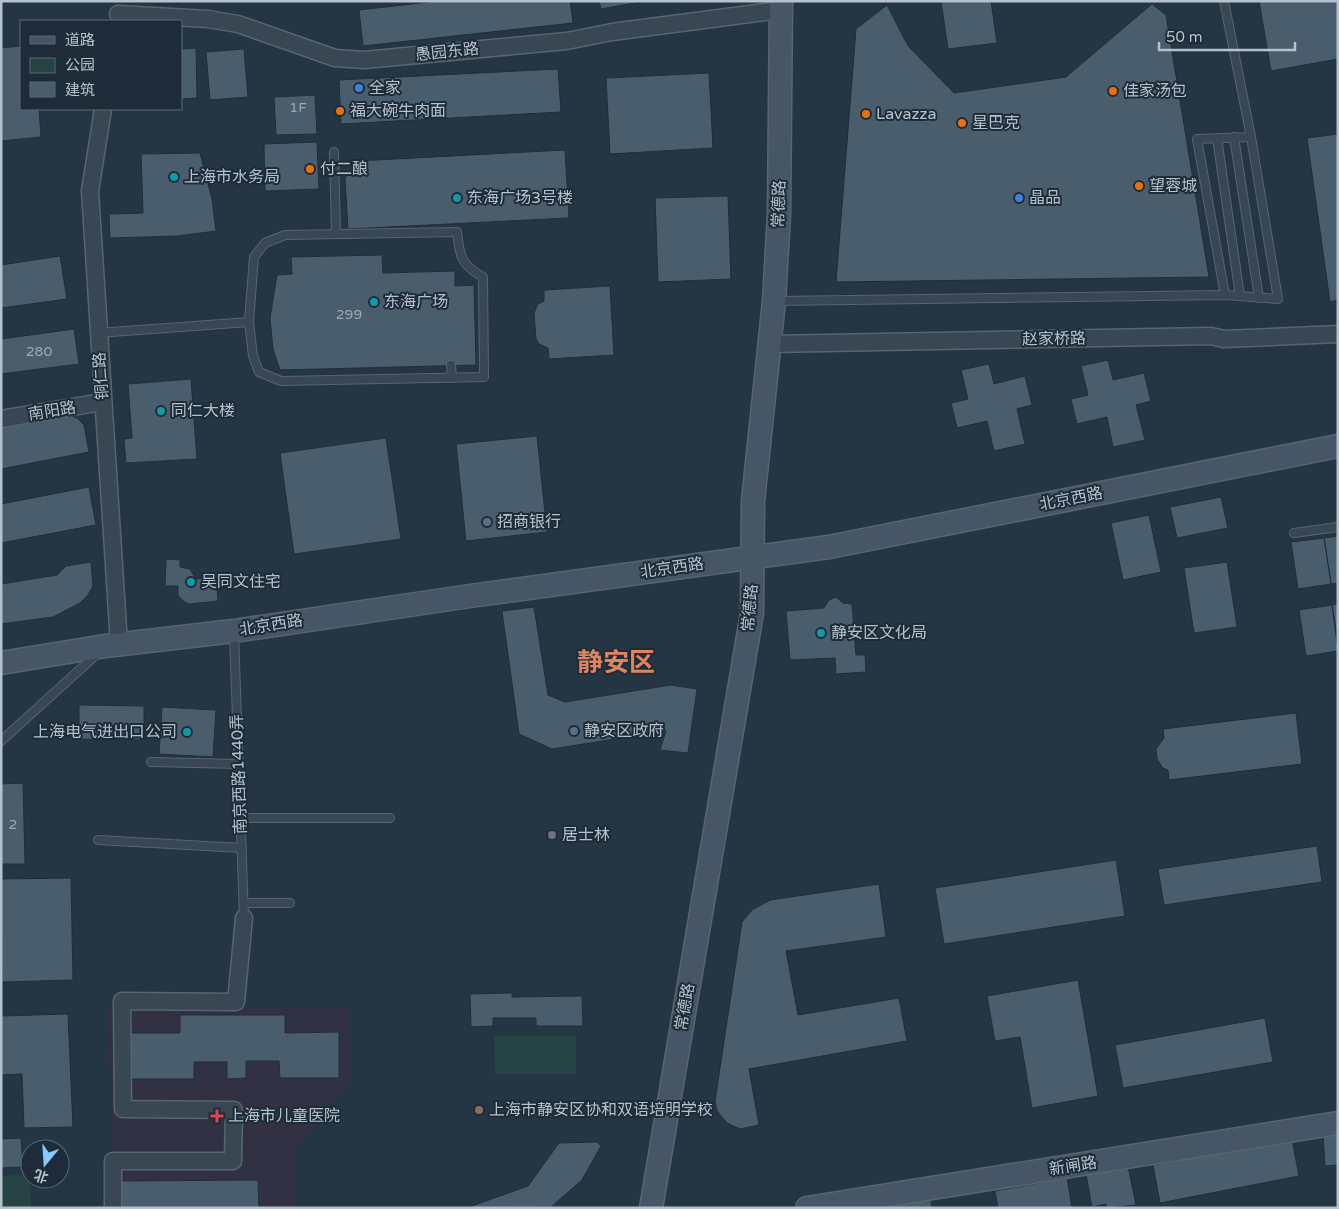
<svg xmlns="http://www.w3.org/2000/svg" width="1339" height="1209" font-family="'Varela Round','Noto Sans SC',sans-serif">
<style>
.medical{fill:#313143}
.green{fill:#264443}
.building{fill:#4a5d6d;stroke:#1f2e3a}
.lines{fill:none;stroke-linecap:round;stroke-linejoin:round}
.lane-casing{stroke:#566570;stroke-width:10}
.street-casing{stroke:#566570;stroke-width:19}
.secondary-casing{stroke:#566570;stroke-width:25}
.lane{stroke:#384753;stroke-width:8}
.street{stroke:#384753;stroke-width:16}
.secondary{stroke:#465666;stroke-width:22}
.shop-dot{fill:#3f7fe0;stroke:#1d2c38;stroke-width:2}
.food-dot{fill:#e8710a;stroke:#1d2c38;stroke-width:2}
.culture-dot{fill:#0f9aa8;stroke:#1d2c38;stroke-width:2}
.service-dot{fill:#5c6f8a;stroke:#1d2c38;stroke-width:2}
.worship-dot{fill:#6b7280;stroke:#1d2c38;stroke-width:2}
.education-dot{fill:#8d6e63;stroke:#1d2c38;stroke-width:2}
.health-dot{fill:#e0444e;stroke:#1d2c38;stroke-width:2}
.labels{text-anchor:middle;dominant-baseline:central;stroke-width:4;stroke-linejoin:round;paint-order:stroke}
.number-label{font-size:14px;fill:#9aa9b5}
.street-label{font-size:16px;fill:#b5c2cd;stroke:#1d2c38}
.poi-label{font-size:16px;fill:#b5c2cd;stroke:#1d2c38;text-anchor:start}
.town-label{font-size:26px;font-weight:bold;fill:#df845e;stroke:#1d2c38}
</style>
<rect width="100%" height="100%" fill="#243643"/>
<polygon class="medical" points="109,1006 349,1008 349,1083 296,1150 294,1208 113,1208"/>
<g class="green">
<polygon points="494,1036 576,1036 576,1074 495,1074"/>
<polygon points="29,1174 31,1208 1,1208 1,1176"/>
</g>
<g class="building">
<polygon points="438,1 570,1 573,23 363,46 359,10"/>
<polygon points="599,1 646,1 601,9"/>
<polygon points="941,1 991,1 997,43 948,49"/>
<polygon points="1259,1 1338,1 1338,59 1271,71"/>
<polygon points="1152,4 1166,15 1209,277 836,282 856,29 887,5 908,46 954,93 1066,77"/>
<polygon points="21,46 21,109 39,109 41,137 1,141 1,48"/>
<polygon points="196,48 197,98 181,99 181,49"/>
<polygon points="244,49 248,97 210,100 206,52"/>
<polygon points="558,69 561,112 341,124 339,80"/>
<polygon points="709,73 713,148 610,154 606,78"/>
<polygon points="315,95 317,134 276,135 274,97"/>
<polygon points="1338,134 1338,300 1330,302 1307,138"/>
<polygon points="317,142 319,189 265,191 264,144"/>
<polygon points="565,150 569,218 348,229 345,178 357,161"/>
<polygon points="200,153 212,199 216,231 177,236 110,238 109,214 143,213 141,154"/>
<polygon points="728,196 731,279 658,282 655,198"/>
<polygon points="382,255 383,273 455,271 455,286 474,285 476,365 280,370 273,349 270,318 277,275 292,274 291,257"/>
<polygon points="60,256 67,299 1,308 1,265"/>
<polygon points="610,286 614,355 549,359 548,348 539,344 536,339 534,313 538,304 544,301 544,290"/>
<polygon points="74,329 79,364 1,374 1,339"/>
<polygon points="1108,360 1113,380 1144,373 1151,401 1136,405 1145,440 1113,447 1107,417 1077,424 1071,399 1088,395 1081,366"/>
<polygon points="989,364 994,384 1025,376 1032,405 1017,409 1025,444 994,451 987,421 957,428 951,403 968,399 961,370"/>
<polygon points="191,379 197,459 126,463 124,439 132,438 128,384"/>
<polygon points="67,415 77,418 84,425 89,452 1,469 1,426"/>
<polygon points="537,436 547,532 466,541 456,444"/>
<polygon points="386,438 401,539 294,554 280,453"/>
<polygon points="89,487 96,525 1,543 1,504"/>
<polygon points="1221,497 1228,528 1177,538 1170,507"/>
<polygon points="1149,515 1161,572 1123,580 1111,523"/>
<polygon points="1338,536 1338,583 1331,584 1324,538"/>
<polygon points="1324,538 1331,584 1298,589 1291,542"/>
<polygon points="166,559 180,560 180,567 190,569 196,579 216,577 218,601 189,604 183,601 178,595 178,586 165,586"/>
<polygon points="91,562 93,586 88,595 80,603 53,617 1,624 1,584 57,575 66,566"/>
<polygon points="1227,562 1237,627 1194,633 1184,568"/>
<polygon points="836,597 843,603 852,604 856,655 865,655 866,672 836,674 835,658 790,660 786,611 824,608 829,600"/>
<polygon points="1338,604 1338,642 1332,605"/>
<polygon points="1332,605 1338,651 1306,656 1299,610"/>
<polygon points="534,607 548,695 565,702 671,685 697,689 688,753 660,750 666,731 552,749 519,734 502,611"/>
<polygon points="79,705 144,706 144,740 79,739"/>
<polygon points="162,707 216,710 213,757 159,754"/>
<polygon points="1296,713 1302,764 1169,780 1168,770 1163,768 1157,759 1156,749 1164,738 1163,729"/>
<polygon points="23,783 25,864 1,864 1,784"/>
<polygon points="1317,846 1322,882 1164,905 1158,869"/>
<polygon points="1116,860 1125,916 944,944 935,888"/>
<polygon points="71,878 73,980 2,982 1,879"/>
<polygon points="879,884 886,937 786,951 798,1015 899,998 907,1041 749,1069 759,1125 740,1129 727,1123 717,1111 715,1101 742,922 752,910 770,900"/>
<polygon points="1078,980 1098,1096 1032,1108 1020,1037 995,1041 987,996"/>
<polygon points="512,993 512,997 582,996 583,1026 536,1026 536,1018 493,1018 493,1026 471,1027 470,994"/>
<polygon points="68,1014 73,1127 24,1128 22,1074 1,1075 1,1016"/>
<polygon points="180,1015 285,1015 285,1033 339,1032 339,1078 280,1078 279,1061 246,1061 246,1078 227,1079 227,1062 194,1062 194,1079 129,1079 129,1033 180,1033"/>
<polygon points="1265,1018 1273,1062 1123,1088 1115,1045"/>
<polygon points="1338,1133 1338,1165 1325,1166 1323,1134"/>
<polygon points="21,1138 23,1167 1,1168 1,1139"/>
<polygon points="1292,1139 1299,1176 1160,1203 1153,1165"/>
<polygon points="559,1143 597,1142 601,1146 582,1180 551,1207 466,1208 528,1186"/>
<polygon points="1128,1166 1136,1205 1107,1208 1106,1204 1092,1207 1086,1174"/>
<polygon points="1067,1178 1072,1208 998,1208 995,1191"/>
<polygon points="258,1180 259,1208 119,1208 119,1181"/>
<polygon points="930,1195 932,1208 858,1208"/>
</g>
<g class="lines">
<g class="lane-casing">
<g id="lane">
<polyline points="1234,137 1259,298"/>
<polyline points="1217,138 1240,296"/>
<polyline points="334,152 336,234"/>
<path d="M457,232c3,24 3,32 26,45l1,100 -203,4 -22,-9 -6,-16 -4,-34 5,-65 11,-14 20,-8z"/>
<polyline points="1225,295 1197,139 1251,137"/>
<polyline points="776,301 1225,295 1278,299 1251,137 1224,1"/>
<polyline points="98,333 249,322"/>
<polyline points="451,365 452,378"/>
<polyline points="1294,533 1338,527"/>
<polyline points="234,633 244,918"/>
<polyline points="1,741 97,654"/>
<polyline points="151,762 239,764"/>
<polyline points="239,818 390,818"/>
<polyline points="98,840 242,848"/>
<polyline points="244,903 290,903"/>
</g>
</g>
<g class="street-casing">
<g id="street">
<polyline points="118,14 208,19 238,24 335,58 364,60 567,41 612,32 780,10"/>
<polyline points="103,109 90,191 119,644"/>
<polyline points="770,344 1211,336 1224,339 1338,334"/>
<polyline points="1,419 102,402"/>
<polyline points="113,1208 113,1161 233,1161 234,1110 123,1109 122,1001 236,1002 244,918"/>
</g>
</g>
<g class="secondary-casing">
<g id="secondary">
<polyline points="1,663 105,646 234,631 470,596 829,547 1338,446"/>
<polyline points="651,1208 752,613 753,501 774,301 779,214 781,1"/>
<polyline points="807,1208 1338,1123"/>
</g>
</g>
<use href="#lane" class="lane"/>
<use href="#street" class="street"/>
<use href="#secondary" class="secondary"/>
</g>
<g class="shop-dot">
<circle cx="359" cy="88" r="5"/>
<circle cx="1019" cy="198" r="5"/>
</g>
<g class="food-dot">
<circle cx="1113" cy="91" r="5"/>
<circle cx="340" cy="111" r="5"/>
<circle cx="866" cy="114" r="5"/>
<circle cx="962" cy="123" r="5"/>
<circle cx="310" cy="169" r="5"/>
<circle cx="1139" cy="186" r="5"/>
</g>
<g class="culture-dot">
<circle cx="174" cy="177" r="5"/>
<circle cx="457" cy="198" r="5"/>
<circle cx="374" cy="302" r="5"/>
<circle cx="161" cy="411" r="5"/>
<circle cx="191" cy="582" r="5"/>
<circle cx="821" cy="633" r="5"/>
<circle cx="187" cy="732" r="5"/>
</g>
<g class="service-dot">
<circle cx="487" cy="522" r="5"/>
<circle cx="574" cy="731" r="5"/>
</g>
<circle class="worship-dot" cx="552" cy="835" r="5"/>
<circle class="education-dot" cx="479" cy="1110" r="5"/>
<path class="health-dot" d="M214.5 1108.5h5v5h5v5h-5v5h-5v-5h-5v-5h5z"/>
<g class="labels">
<g class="number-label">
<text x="298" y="107">1F</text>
<text x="349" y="314">299</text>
<text x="39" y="351">280</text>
<text x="13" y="824">2</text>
</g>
<g class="street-label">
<text transform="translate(447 52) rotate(-6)">愚园东路</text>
<text transform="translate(779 204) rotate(-88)">常德路</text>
<text transform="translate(1054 339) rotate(-1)">赵家桥路</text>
<text transform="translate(101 376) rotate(-94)">铜仁路</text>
<text transform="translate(52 411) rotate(-9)">南阳路</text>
<text transform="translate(1071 499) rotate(-11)">北京西路</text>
<text transform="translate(672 568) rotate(-8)">北京西路</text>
<text transform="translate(750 608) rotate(-85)">常德路</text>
<text transform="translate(271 625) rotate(-9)">北京西路</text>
<text transform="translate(239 774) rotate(-92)">南京西路1440弄</text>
<text transform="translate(685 1007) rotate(-80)">常德路</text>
<text transform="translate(1073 1166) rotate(-9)">新闸路</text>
</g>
<g class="poi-label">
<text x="369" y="88">全家</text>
<text x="1123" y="91">佳家汤包</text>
<text x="350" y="111">福大碗牛肉面</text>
<text x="876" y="114">Lavazza</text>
<text x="972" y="123">星巴克</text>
<text x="320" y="169">付二酿</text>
<text x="184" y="177">上海市水务局</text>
<text x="1149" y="186">望蓉城</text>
<text x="467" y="198">东海广场3号楼</text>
<text x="1029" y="198">晶品</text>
<text x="384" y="302">东海广场</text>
<text x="171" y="411">同仁大楼</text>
<text x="497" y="522">招商银行</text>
<text x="201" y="582">吴同文住宅</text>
<text x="831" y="633">静安区文化局</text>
<text x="584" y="731">静安区政府</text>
<text x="177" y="732" text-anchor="end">上海电气进出口公司</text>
<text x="562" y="835">居士林</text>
<text x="489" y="1110">上海市静安区协和双语培明学校</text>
<text x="228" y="1116">上海市儿童医院</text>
</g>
<g class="town-label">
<text x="616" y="662">静安区</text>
</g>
</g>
<rect width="1339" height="1209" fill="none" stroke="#b5c2cd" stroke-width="5"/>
<rect x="20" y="20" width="162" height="90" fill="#1d2c38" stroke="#5a6874"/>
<rect x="30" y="36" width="25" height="8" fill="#465666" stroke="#5a6874"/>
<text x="65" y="45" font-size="15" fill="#b5c2cd">道路</text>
<rect x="30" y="58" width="25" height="15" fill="#264443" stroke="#5a6874"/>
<text x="65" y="70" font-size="15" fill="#b5c2cd">公园</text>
<rect x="30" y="82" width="25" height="15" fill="#4a5d6d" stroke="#5a6874"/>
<text x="65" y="95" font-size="15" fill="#b5c2cd">建筑</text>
<g transform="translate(45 1164) rotate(198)"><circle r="24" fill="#1d2c38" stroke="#5a6874"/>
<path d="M0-4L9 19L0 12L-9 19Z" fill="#88c7ff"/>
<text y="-8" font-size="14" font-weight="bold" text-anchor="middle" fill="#b5c2cd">北</text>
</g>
<path d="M1159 42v8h136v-8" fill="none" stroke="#b5c2cd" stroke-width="2.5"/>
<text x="1166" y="42" font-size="15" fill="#b5c2cd" stroke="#1d2c38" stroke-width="4" paint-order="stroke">50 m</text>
</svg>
